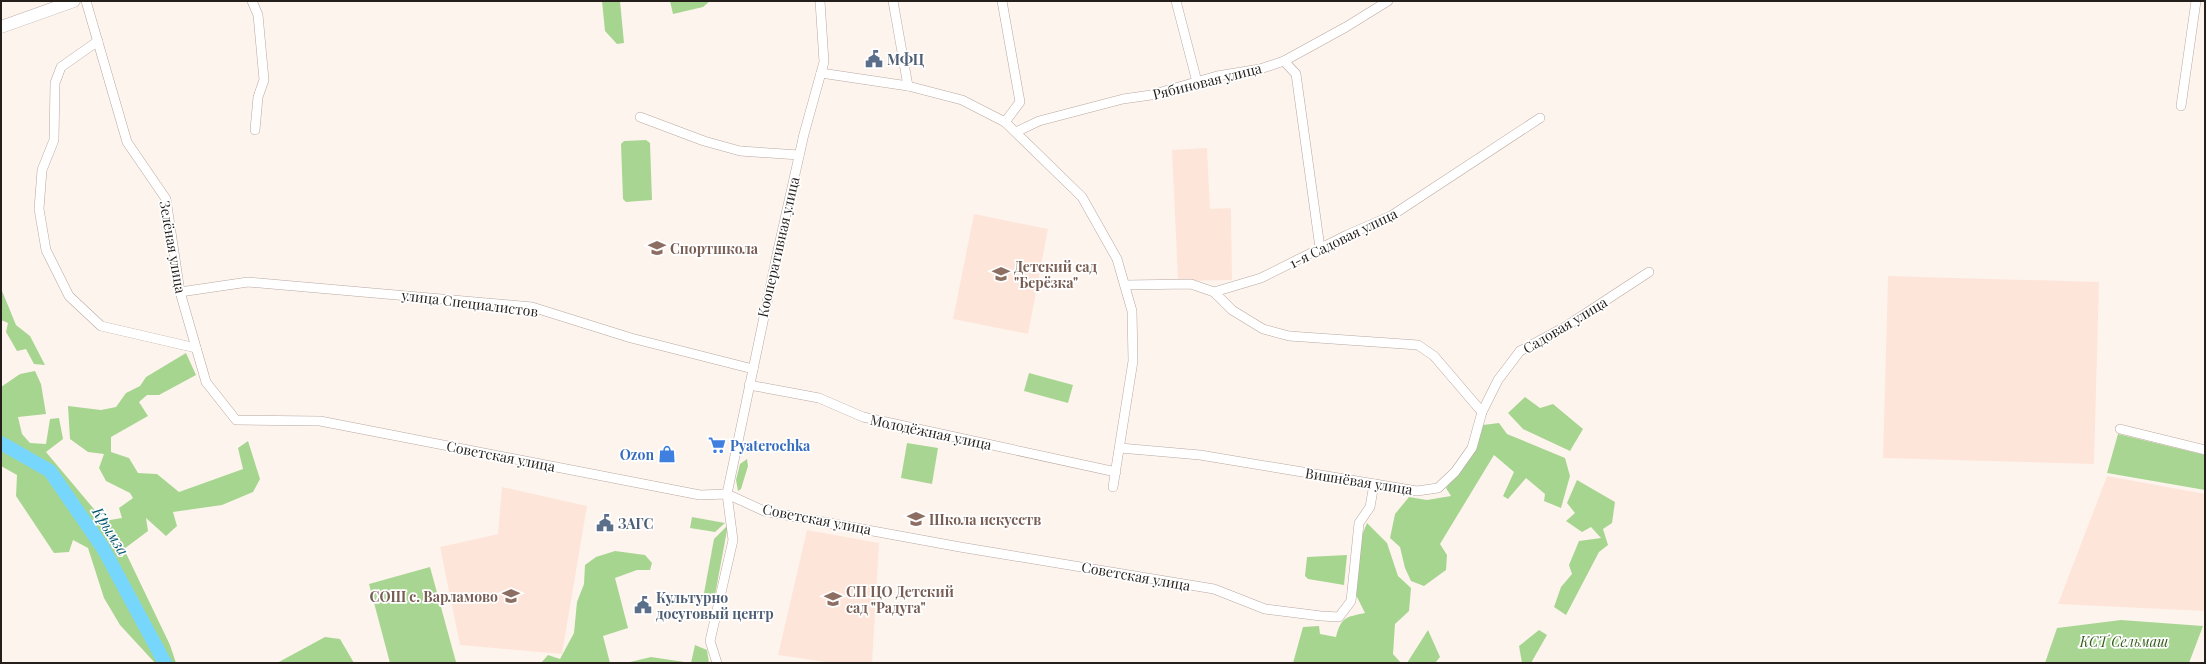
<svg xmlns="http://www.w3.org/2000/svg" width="2206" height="664" font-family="'Playfair Display',serif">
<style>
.built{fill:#fee5d9}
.green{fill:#a8d692}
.forest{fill:#a6d590}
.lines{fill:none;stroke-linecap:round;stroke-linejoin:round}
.river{stroke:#77d6fc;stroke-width:14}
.minor-casing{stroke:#b8a8a0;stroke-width:10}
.secondary-casing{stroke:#b8a8a0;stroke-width:13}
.minor{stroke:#fff;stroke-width:9}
.secondary{stroke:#fff;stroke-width:12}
.labels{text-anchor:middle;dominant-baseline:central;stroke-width:3.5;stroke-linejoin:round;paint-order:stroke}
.service-label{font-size:14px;font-weight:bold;fill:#4e5e75;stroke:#fff;text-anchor:start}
.street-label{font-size:14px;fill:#251f1c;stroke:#fff}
.education-label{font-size:14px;font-weight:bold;fill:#785e54;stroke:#fff;text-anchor:start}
.shop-label{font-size:14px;font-weight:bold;fill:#366cbe;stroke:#fff;text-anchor:start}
.park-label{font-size:14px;font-style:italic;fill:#335d1a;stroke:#fff}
.water-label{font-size:15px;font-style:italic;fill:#00556e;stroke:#fff}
</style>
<rect width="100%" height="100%" fill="#fef4ee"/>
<g class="built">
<polygon points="1207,148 1210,209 1231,208 1232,280 1178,281 1172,150"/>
<polygon points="974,214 1048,229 1028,334 953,319"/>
<polygon points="1888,276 2099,282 2094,464 1883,458"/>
<polygon points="2107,476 2205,494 2205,611 2058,604"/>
<polygon points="502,487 587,506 562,654 460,645 440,547 498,534"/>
<polygon points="807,530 879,543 872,663 833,663 778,655"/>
</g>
<g class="green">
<polygon points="646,140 650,143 652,200 626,202 623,199 621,144 624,141"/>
<polygon points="1029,373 1073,385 1068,403 1024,391"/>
<polygon points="2118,434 2205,455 2205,490 2107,473"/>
<polygon points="907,443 938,448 932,484 901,478"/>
<polygon points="692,517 725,523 715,532 690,528"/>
<polygon points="728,525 715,595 704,593 714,539"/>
<polygon points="430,567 456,662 390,663 369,584"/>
<polygon points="2121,620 2203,626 2189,663 2045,663 2057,628"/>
</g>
<g class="forest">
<polygon points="602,1 620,1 624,43 617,44 605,31"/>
<polygon points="670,1 710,1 703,7 673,14"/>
<polygon points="2,291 16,325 30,336 45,365 34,364 26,349 17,351 6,332 8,323 1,320"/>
<polygon points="186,353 196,375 159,395 147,395 139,402 148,416 111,437 111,452 129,458 138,473 157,474 179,492 243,469 238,448 248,441 260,479 253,492 222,505 173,512 177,526 166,536 146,518 148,531 124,549 170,645 176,663 155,663 120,625 104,598 88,548 73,540 69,552 54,553 16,496 17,475 1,466 1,387 20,374 35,371 41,384 46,414 18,417 22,434 30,443 46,444 50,419 59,418 63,439 46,452 104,521 122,518 119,508 133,498 130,493 106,481 99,468 104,454 88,452 70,439 68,406 101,410 116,407 126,393 140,386 146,377"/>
<polygon points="1525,397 1540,408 1553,404 1583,429 1570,451 1523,429 1508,413"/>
<polygon points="1499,423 1507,434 1565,458 1570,476 1561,508 1544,501 1545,494 1526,478 1508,499 1503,496 1514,472 1494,455 1440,544 1447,555 1446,570 1424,586 1411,581 1405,568 1400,547 1390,538 1395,514 1409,497 1427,500 1451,496 1446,488 1477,447 1483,425"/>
<polygon points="747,459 748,466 741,489 738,491 736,480 740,464"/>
<polygon points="1577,480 1615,502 1612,523 1603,529 1608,545 1599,552 1566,615 1554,607 1561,587 1572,574 1569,565 1579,541 1601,538 1591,527 1582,532 1566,521 1575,513 1567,503"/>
<path d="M1367,523l20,20 11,33 13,12 -2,23 -14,13 -2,30 8,9h-108l10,-36 16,-1 1,8 16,3c5,-20 10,-20 29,-24l-10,-20 5,-53z"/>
<polygon points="615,551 645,555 652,563 650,570 637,570 615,578 628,628 603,636 610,663 541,663 548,655 560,659 574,633 577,602 584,584 585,565 596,557"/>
<polygon points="1347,555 1344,585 1308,579 1305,576 1307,557"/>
<polygon points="1428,630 1440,657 1435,663 1407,663"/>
<polygon points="1539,630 1547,635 1531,663 1522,663 1519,646"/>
<polygon points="325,637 340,639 354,663 277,663"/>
<polygon points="695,645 707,650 709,663 626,663 651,657 691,663"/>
</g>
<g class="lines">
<polyline class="river" points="1,443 50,471 103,548 165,663"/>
<g class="minor-casing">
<g id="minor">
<polyline points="86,1 127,142 166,199 180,292 206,382 236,420 320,421 700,495 727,494 764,511 960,547 1214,589 1265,609 1321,616 1339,617 1351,601 1359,523 1370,507 1374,484"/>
<polyline points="252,1 258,15 264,80 258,97 255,130"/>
<polyline points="893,1 908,86"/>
<polyline points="1002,1 1020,102 1005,122"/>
<polyline points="1176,1 1197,82"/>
<polyline points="98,41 61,67 55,83 54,140 42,170 39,209 46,250 69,296 101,326 196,348"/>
<polyline points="1284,61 1296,74 1320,248"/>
<polyline points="821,73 908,86 962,100 1005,122 1082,197 1117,259 1132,311 1133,361 1113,487"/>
<polyline points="2181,106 2196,1"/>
<polyline points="640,117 704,141 740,151 799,155"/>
<polyline points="1016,132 1039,121 1123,99 1151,95 1217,76 1260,69 1284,61 1346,27 1388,1"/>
<polyline points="1125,285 1191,284 1214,292 1261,278 1347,235 1391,216 1540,118"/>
<polyline points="180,292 248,282 532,307 631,338 753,369"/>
<polyline points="1214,292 1232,310 1263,329 1289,336 1418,345 1434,356 1482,412"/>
<polyline points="749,385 819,398 863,417 1116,472"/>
<polyline points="2120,429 2205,450"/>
<polyline points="1120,448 1200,455 1417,491 1438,488 1455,472 1472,448 1482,412 1498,380 1520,351 1565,327 1649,272"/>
<polyline points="717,663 710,641 733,540 727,494 778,250 804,134 824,62 820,1"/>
</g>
</g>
<g class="secondary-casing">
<polyline id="secondary" points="1,27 74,1"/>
</g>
<use href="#minor" class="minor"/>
<use href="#secondary" class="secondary"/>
</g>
<defs>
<g id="civic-bare" transform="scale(1.38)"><path d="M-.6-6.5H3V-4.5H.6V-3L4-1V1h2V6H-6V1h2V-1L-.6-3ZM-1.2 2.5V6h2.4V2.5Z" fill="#5c6f8a" stroke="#fff" stroke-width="2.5" paint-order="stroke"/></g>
<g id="school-bare" transform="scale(1.38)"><path d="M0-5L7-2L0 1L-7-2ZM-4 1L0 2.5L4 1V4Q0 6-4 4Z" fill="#8d6e63" stroke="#fff" stroke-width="2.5" paint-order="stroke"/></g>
<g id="supermarket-bare" transform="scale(1.38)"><path d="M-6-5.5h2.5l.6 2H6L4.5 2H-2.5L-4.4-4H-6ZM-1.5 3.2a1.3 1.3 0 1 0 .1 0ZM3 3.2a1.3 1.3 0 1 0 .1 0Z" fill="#3f7fe0" stroke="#fff" stroke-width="2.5" paint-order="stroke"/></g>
<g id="shop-bare" transform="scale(1.38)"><path d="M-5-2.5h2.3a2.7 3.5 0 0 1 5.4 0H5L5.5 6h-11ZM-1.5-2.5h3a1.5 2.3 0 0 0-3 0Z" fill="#3f7fe0" stroke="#fff" stroke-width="2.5" paint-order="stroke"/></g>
</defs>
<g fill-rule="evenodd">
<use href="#civic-bare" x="874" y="59"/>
<use href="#school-bare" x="657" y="248"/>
<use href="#school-bare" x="1001" y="274"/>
<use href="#supermarket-bare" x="717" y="445"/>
<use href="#shop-bare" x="667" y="454"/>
<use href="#school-bare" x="916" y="519"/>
<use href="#civic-bare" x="605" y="523"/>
<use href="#school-bare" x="511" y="596"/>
<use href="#school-bare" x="833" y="599"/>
<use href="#civic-bare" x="643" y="605"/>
</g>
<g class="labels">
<g class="service-label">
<text x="887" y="59">МФЦ</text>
<text x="618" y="523">ЗАГС</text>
<text x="656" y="597">Культурно<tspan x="656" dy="16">досуговый центр</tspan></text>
</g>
<g class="street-label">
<text transform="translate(1207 81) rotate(-14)">Рябиновая улица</text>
<text transform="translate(1343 238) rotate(-26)">1-я Садовая улица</text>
<text transform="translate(173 247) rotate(80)">Зелёная улица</text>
<text transform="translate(778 247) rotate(-77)">Кооперативная улица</text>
<text transform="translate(470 303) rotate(7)">улица Специалистов</text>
<text transform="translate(1565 325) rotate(-31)">Садовая улица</text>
<text transform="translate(931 432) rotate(12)">Молодёжная улица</text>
<text transform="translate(501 456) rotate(11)">Советская улица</text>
<text transform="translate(1359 481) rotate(9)">Вишнёвая улица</text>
<text transform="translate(817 519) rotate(11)">Советская улица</text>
<text transform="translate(1136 576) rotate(10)">Советская улица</text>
</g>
<g class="education-label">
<text x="670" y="248">Спортшкола</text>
<text x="1014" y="266">Детский сад<tspan x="1014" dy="16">"Берёзка"</tspan></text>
<text x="929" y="519">Школа искусств</text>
<text x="846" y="591">СП ЦО Детский<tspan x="846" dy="16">сад "Радуга"</tspan></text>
<text x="498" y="596" text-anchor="end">СОШ с. Варламово</text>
</g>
<g class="shop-label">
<text x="730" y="445">Pyaterochka</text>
<text x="654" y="454" text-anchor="end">Ozon</text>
</g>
<g class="park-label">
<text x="2124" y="641">КСТ Сельмаш</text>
</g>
<g class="water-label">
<text transform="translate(111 531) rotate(58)">Крымза</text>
</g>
</g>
<rect width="2206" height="664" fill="none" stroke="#251f1c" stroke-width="4"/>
</svg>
